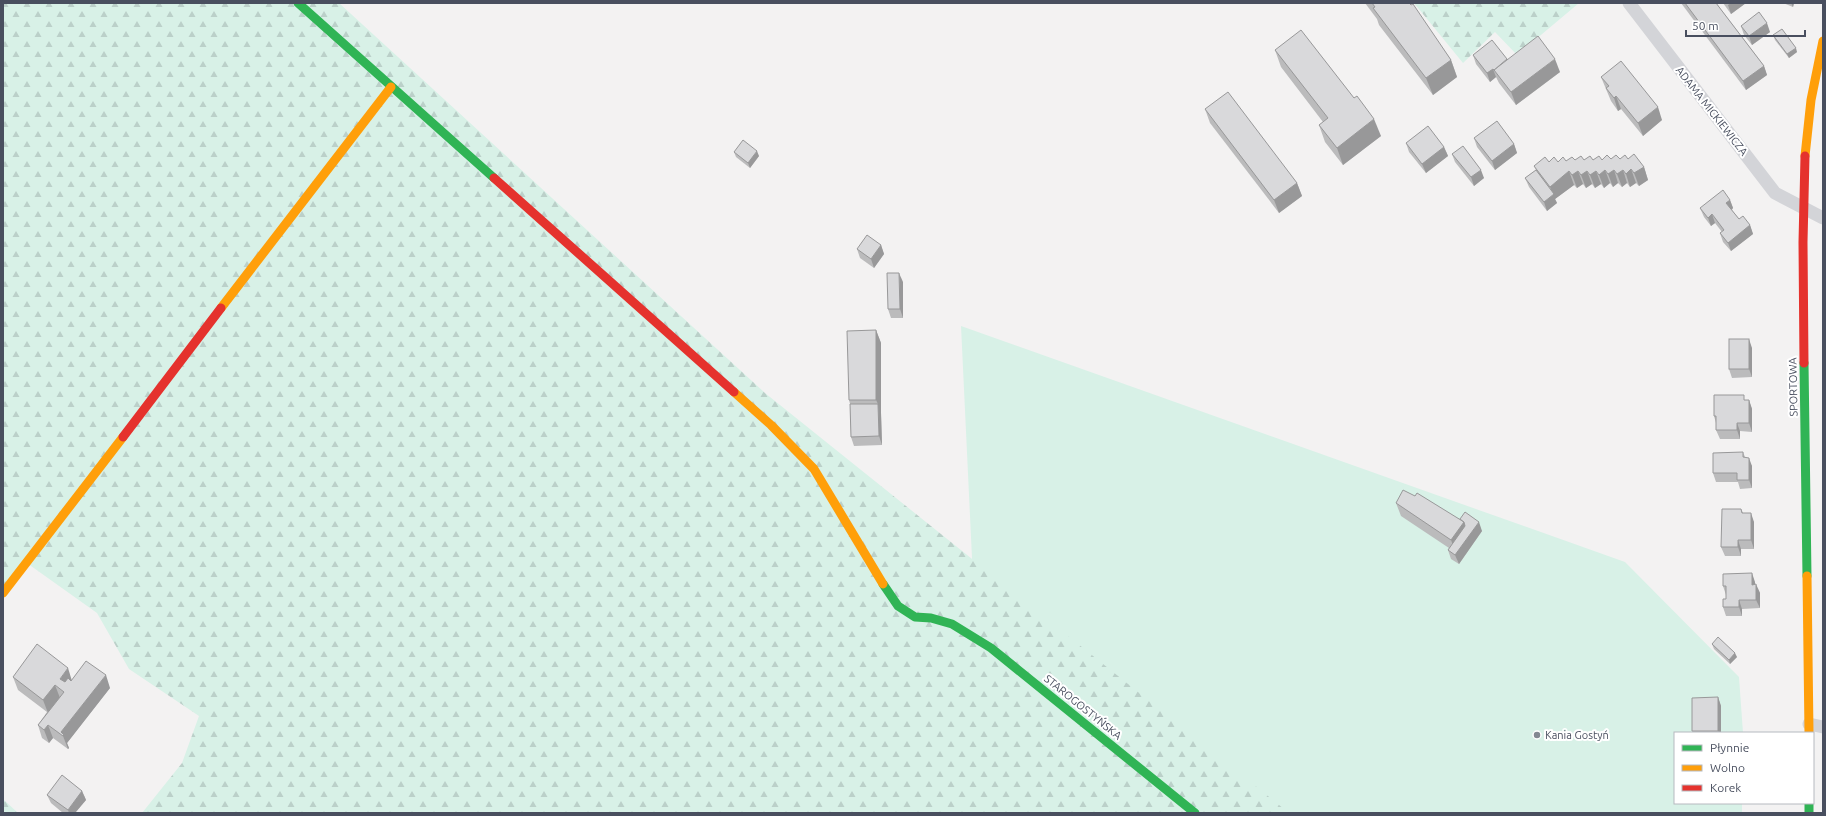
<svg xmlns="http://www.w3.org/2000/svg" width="1826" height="816" font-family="Ubuntu,sans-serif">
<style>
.green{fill:#d8f1e7}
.forest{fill:url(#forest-firs)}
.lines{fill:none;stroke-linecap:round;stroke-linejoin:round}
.street{stroke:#d3d4d8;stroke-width:13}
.fast{stroke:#30b455;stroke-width:9}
.slow{stroke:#ff9f0a;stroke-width:9}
.jam{stroke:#e5322d;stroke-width:9}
.wall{fill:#bbbbbc}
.shaded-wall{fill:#989899}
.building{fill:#d9d9db;stroke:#989899}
.poi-dot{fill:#848892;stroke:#fff;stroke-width:1.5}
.labels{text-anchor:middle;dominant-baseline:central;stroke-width:4;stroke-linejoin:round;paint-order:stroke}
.street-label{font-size:11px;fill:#494f5f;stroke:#fff}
.poi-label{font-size:11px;fill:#494f5f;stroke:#fff;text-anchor:start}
</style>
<defs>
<pattern id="forest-firs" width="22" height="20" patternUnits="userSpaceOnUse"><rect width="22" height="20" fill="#d8f1e7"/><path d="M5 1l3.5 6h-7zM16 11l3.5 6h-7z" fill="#bbd0c9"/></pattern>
</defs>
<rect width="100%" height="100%" fill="#f3f2f2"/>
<polygon class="green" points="961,326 1625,562 1739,677 1743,733 1675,733 1675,803 1742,803 1742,813 1235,813 973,579"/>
<g class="forest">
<polygon points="3,3 339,3 765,393 1289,813 142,813 182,763 199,716 129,669 97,613 24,561 3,586"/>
<polygon points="1414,3 1579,3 1517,55 1495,32 1463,63"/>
<polygon points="3,799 18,813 3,813"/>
</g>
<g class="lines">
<g class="street">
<polyline points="1629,3 1775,193 1823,218"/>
<polyline points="1809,724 1823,727"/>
</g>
<g class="fast">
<polyline points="298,3 494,178"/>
<polyline points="1804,363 1807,576"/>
<polyline points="883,584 898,606 915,617 931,618 952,624 991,648 1195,813"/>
<polyline points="1809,803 1809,813"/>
</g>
<g class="slow">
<polyline points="1805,156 1811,100 1823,41"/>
<polyline points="221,308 391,87"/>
<polyline points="734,392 771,425 814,469 883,584"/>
<polyline points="1807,576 1809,733"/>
<polyline points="3,593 123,437"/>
</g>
<g class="jam">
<polyline points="494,178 734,392"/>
<polyline points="1804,363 1803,242 1805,156"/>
<polyline points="123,437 221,308"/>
</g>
</g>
<g class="wall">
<polygon points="1365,3 1409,3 1451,60 1457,77 1433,95 1379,25 1377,19"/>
<polygon points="1681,3 1716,3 1764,66 1767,75 1746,90"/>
<polygon points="1723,3 1746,3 1731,14"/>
<polygon points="1783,3 1794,3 1793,7"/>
<polygon points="1741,26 1770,32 1752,45 1744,35"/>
<polygon points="1773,35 1797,52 1789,58 1775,40"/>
<polygon points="1275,50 1381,136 1343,165 1325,142 1319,125 1323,122 1281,67"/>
<polygon points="1473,55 1507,59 1560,72 1516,105 1499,83 1496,77 1490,82 1476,64"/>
<polygon points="1601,77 1662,120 1643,136 1621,109 1618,111 1611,101"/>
<polygon points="1205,109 1297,183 1302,196 1279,213 1210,123"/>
<polygon points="1474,138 1514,144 1517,153 1495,170 1477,147"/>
<polygon points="1406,143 1444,147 1448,156 1426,173 1409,152"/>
<polygon points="734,152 759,156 750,168 736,157"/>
<polygon points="1452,154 1484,178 1474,186 1455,162"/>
<polygon points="1628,159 1644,167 1648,180 1639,186 1636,183 1630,187 1627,183 1622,187 1618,183 1613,187 1610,183 1604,188 1601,184 1595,188 1592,184 1586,188 1583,184 1577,188 1574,185 1555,199 1557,203 1547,211 1529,187 1525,178 1536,170 1534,166 1549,162 1558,162 1566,161"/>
<polygon points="1730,200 1733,208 1732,210 1739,219 1750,225 1753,234 1731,251 1723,242 1720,233 1722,232 1715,223 1711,226 1704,217 1700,208"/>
<polygon points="881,245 884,254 874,268 860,258 857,249"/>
<polygon points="903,282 903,318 891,318 888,309"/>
<polygon points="876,330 881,343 881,413 882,445 854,446 851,437 850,404 849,400"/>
<polygon points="1752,348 1752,377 1732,378 1729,369"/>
<polygon points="1745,400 1749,400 1752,409 1752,432 1740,431 1740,439 1720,439 1716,430 1716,423 1714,416"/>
<polygon points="1743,452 1745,457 1752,466 1752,488 1740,489 1738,482 1716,482 1713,473"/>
<polygon points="1396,503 1460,519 1482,531 1459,564 1451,559 1448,550 1449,548 1401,516"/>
<polygon points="1741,509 1743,513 1754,522 1754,549 1741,549 1741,556 1725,556 1721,547"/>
<polygon points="1755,582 1755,584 1760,593 1760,608 1742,609 1742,616 1726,616 1723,607 1726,599 1726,595 1723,586"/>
<polygon points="1712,644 1737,657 1730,664 1714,649"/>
<polygon points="13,677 72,680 110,688 67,743 69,748 68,749 53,738 49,743 42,738 38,725 47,712 18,690"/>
<polygon points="1718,697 1721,706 1721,733 1693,733 1692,731"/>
<polygon points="82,791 86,800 75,813 63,813 51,803 47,795"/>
</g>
<g class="shaded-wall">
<polygon points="1731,3 1746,3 1731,14 1728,5"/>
<polygon points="1791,3 1794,3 1793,7"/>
<polygon points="1767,23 1770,32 1752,45 1749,36"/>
<polygon points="1796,48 1797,52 1789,58 1787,54"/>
<polygon points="1555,59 1560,72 1516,105 1511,92"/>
<polygon points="1451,60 1457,77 1433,95 1426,78"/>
<polygon points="1764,66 1767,75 1746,90 1743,81"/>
<polygon points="1493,69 1496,77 1490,82 1487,73"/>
<polygon points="1616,96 1621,109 1618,111 1614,98"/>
<polygon points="1658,107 1662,120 1643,136 1638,123"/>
<polygon points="1374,119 1381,136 1343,165 1337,148"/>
<polygon points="1514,144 1517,153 1495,170 1492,161"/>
<polygon points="1444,147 1448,156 1426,173 1422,164"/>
<polygon points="757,151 759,156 750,168 748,163"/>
<polygon points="1644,167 1648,180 1639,186 1634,173"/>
<polygon points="1631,169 1636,183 1630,187 1626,174"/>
<polygon points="1481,170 1484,178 1474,186 1471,177"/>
<polygon points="1605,170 1610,183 1604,188 1599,175"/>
<polygon points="1614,170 1618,183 1613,187 1608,174"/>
<polygon points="1623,170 1627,183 1622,187 1617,174"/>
<polygon points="1569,171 1574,185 1555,199 1557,203 1547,211 1544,202 1553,195 1550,187"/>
<polygon points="1578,171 1583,184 1577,188 1572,175"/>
<polygon points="1587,171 1592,184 1586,188 1581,175"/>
<polygon points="1596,171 1601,184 1595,188 1590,175"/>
<polygon points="1297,183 1302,196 1279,213 1274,200"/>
<polygon points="1730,200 1733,208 1729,212 1726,203"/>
<polygon points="1712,214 1715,223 1711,226 1708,218"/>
<polygon points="1750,225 1753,234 1731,251 1728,243"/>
<polygon points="881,245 884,254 874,268 871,259"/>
<polygon points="899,273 903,282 903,318 900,309"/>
<polygon points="876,330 881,343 881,413 882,445 879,436 878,404 876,400"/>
<polygon points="1749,339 1752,348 1752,377 1749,369"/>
<polygon points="1749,400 1752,409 1752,432 1749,423"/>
<polygon points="1737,423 1740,431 1740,439 1737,430"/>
<polygon points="1749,458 1752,466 1752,488 1749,480"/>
<polygon points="1751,513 1754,522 1754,549 1751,540"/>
<polygon points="1464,522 1469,535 1456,553 1451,540"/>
<polygon points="1479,522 1482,531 1459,564 1455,555"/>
<polygon points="1738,540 1741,549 1741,556 1738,547"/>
<polygon points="1752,573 1755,582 1755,593 1752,585"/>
<polygon points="1756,584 1760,593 1760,608 1756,600"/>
<polygon points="1739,600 1742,609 1742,616 1739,607"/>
<polygon points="1735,653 1737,657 1730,664 1729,660"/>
<polygon points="68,668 72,681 65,692 60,679"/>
<polygon points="106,675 110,688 67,743 69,748 68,749 63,736 61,732"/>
<polygon points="55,685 60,698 48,713 43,700"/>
<polygon points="1718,697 1721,706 1721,733 1719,733 1718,731"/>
<polygon points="48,725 53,738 49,743 44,730"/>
<polygon points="82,791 86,800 75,813 69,813 68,810"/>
</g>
<g class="building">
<polygon points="1372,3 1409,3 1411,5 1413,4 1451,60 1426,78 1373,8 1375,7"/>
<polygon points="1685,3 1716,3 1764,66 1743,81"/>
<polygon points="1759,12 1767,23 1749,36 1741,26"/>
<polygon points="1782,29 1796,48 1787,54 1773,35"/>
<polygon points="1301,30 1354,98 1357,96 1374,119 1337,148 1319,125 1328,118 1275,50"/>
<polygon points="1538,36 1555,59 1511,92 1494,70"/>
<polygon points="1492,40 1507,59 1494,70 1495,71 1493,69 1487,73 1473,55"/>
<polygon points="1621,61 1658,107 1638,123 1616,96 1614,98 1606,88 1609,86 1601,77"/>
<polygon points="1228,92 1297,183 1274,200 1205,109"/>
<polygon points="1497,121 1514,144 1492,161 1474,138"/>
<polygon points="1428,126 1444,147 1422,164 1406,143"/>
<polygon points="743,140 757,151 748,163 734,152"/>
<polygon points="1463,146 1481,170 1471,177 1452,154"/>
<polygon points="1634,154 1644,167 1634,173 1631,169 1626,174 1623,170 1617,174 1614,170 1608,174 1605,170 1599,175 1596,171 1590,175 1587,171 1581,175 1578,171 1572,175 1569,171 1550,187 1534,166 1545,157 1549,162 1554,157 1558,162 1563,157 1566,161 1572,157 1575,160 1581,156 1584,160 1590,156 1593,160 1599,156 1602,160 1607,155 1611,159 1616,155 1620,159 1625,155 1628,159"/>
<polygon points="1536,170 1554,194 1544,202 1525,178"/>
<polygon points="1723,190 1730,200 1726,203 1739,219 1743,216 1750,225 1728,243 1720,233 1724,230 1712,214 1708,218 1700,208"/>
<polygon points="867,235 881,245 871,259 857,249"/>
<polygon points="887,273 899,273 900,309 888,309"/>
<polygon points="876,330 876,400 849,400 847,331"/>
<rect x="1729" y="339" width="20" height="30"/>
<polygon points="1714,395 1744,395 1744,400 1749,400 1749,423 1737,423 1737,430 1716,430 1716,416 1714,416"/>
<polygon points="850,404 878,404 879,436 851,437"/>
<polygon points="1743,452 1743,457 1749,458 1749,480 1737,480 1737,473 1713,473 1713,453"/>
<polygon points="1403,490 1415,496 1417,493 1464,522 1451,540 1396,503"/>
<polygon points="1722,509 1741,509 1742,513 1751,513 1751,540 1738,540 1738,547 1721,547"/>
<polygon points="1465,512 1479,522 1455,555 1448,550 1465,526 1464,522 1460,519"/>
<polygon points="1752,573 1752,585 1756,584 1756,600 1739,600 1739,607 1723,607 1723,599 1726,599 1726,586 1723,586 1723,574"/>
<polygon points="1718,637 1735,653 1729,660 1712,644"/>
<polygon points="37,644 68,668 60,679 65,682 68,678 71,681 86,661 106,675 61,732 64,735 63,736 48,725 44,730 38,725 64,692 55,685 43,700 13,677"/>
<polygon points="1718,697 1718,731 1692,731 1692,698"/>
<polygon points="62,775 82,791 68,810 47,795"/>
</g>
<circle class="poi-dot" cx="1537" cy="735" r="4"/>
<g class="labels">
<g class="street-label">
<text transform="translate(1712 111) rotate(52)">ADAMA MICKIEWICZA</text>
<text transform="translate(1793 387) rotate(-91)">SPORTOWA</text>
<text transform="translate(1083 707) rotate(39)">STAROGOSTYŃSKA</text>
</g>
<g class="poi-label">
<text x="1545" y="735">Kania Gostyń</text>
</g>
</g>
<rect width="1826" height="816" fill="none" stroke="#494f5f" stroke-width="8"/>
<rect x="1674" y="732" width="140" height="72" fill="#ffffff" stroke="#b6b9bf"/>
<rect x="1682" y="745" width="20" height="6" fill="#30b455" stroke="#b6b9bf"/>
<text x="1710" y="752" font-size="12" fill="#494f5f">Płynnie</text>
<rect x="1682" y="765" width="20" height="6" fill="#ff9f0a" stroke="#b6b9bf"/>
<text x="1710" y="772" font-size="12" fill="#494f5f">Wolno</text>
<rect x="1682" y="785" width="20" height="6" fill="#e5322d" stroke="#b6b9bf"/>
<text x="1710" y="792" font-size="12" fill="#494f5f">Korek</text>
<path d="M1686 30v6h119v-6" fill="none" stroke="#494f5f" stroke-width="2"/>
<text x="1692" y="30" font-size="12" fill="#494f5f" stroke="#ffffff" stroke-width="3" paint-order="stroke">50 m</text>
</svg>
